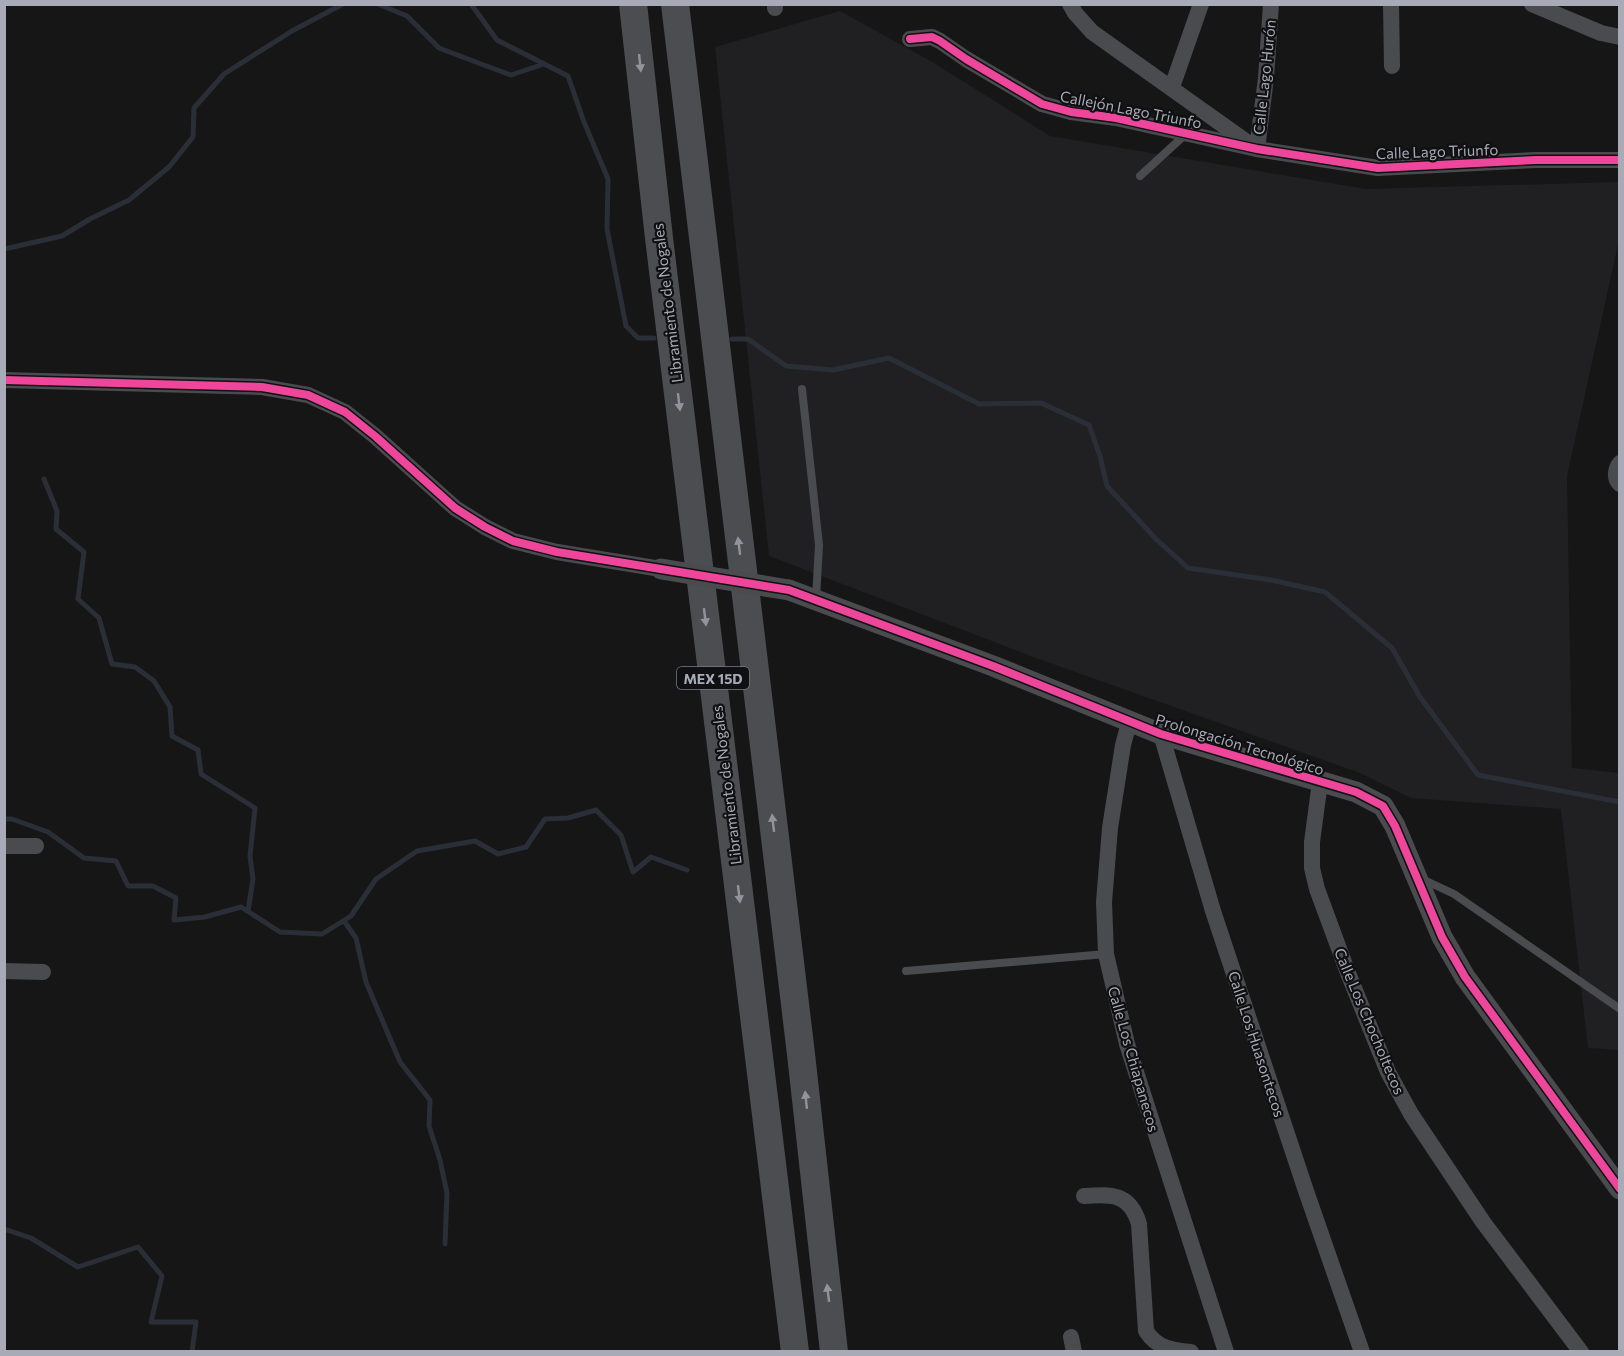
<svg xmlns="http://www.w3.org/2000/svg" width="1624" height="1356" font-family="Commissioner,sans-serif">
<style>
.built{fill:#202022}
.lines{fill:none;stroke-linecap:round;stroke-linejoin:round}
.stream{stroke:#2a2f37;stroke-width:5}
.service{stroke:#4a4b4f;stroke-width:8}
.minor{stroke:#4a4b4f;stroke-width:16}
.tertiary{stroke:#4a4b4f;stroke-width:21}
.trunk{stroke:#4c4d50;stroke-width:28}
.tertiary-bridge{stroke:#4a4b4f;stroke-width:21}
.cycleway-casing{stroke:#101012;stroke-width:11}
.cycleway{stroke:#ed469a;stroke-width:8}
.oneway{fill:#91939d}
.labels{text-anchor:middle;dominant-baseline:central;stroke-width:4.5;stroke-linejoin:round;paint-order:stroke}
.shield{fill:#101012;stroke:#7a7c86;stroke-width:1.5}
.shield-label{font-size:14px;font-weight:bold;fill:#a8aab7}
.street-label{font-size:15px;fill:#a8aab7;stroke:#101012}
</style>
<rect width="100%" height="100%" fill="#161616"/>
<polygon class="built" points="840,11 934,63 1050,136 1366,189 1619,182 1619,240 1567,476 1572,768 1619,773 1619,1050 1588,1048 1561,809 1411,798 1360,773 1036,658 769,556 715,47"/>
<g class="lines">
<g class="stream">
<polyline points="378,4 407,16 439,48 481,64 511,75 544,64"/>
<polyline points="471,4 497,40 568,76 584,122 608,179 607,229 626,326 638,338 654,338"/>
<polyline points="4,249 62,236 90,219 129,200 169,167 193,137 194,108 224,74 292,31 343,4"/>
<polyline points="732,339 748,339 786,366 833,370 889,358 979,404 1041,403 1089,425 1100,456 1107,486 1156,539 1188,568 1271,580 1325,592 1392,648 1420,697 1478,775 1620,802"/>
<polyline points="44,479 57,511 56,529 84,552 78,599 99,618 112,664 135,667 154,681 170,707 172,736 198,750 201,774 255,808 250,856 253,879 248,911"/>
<polyline points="4,819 12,819 48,832 84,858 116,861 128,886 153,886 176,898 174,920 205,917 241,907 280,932 322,934 351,916 376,879 417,851 475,841 498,854 526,847 545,819 568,818 596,810 621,835 633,872 651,857 687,870"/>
<polyline points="344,921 356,938 366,982 400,1062 430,1100 429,1126 440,1160 447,1193 445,1244"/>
<polyline points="4,1229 31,1238 78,1267 138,1247 162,1276 151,1322 196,1322 192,1352"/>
</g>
<g class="service">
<polyline points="1140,176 1187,133"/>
<polyline points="802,389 819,545 816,598"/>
<polyline points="1422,879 1454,894 1620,1009"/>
<polyline points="906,971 1106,954"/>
</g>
<g class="minor">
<polyline points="775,4 775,8"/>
<polyline points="1070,4 1075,13 1092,32 1251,145"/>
<polyline points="1391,4 1392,66"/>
<polyline points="1532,4 1601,33 1620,37"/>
<polyline points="910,39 932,37 940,41 966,59 1042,104 1071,112 1116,118 1257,149 1378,168 1536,160 1620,160"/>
<polyline points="1172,87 1201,4"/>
<polyline points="1257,149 1266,78 1271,4"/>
<polyline points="4,380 262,387 308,395 345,412 375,436 455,508 485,527 513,541 557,552 661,569"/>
<path d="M1620,463c-5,6 -6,16 0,21"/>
<polyline points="1129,723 1123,745 1110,828 1104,902 1106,954 1127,1044 1226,1352"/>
<polyline points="1161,734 1213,911 1306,1191 1362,1352"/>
<polyline points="1320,782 1312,842 1312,868 1317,889 1348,973 1388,1072 1411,1114 1483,1222 1581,1352"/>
<polyline points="4,846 36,846"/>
<polyline points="4,971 43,972"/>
<path d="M1084,1196c27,-2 46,-3 55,28l7,107c11,17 25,19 45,21"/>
<polyline points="1071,1337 1074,1352"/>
</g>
<polyline class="tertiary" points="789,590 993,666 1161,734 1356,792 1383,806 1395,826 1442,937 1465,977 1620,1189"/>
<g class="trunk">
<polyline points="633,4 659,238 795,1352"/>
<polyline points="675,4 801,1054 834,1352"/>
</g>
<polyline class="tertiary-bridge" points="661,569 789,590"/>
<g class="cycleway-casing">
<g id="cycleway">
<polyline points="910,39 932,37 940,41 966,59 1042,104 1071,112 1116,118 1257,149 1378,168 1536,160 1620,160"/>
<polyline points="4,380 262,387 308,395 345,412 375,436 455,508 485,527 513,541 557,552 789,590 993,666 1161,734 1356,792 1383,806 1395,826 1442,937 1465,977 1620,1189"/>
</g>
</g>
<use href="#cycleway" class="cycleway"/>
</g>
<defs><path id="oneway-solid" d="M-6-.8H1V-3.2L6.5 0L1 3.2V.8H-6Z" transform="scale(1.5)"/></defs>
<g class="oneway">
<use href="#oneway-solid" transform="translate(640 63) rotate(84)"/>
<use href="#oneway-solid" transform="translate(679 402) rotate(83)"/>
<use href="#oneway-solid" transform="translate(739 546) rotate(-97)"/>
<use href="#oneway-solid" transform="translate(705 617) rotate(83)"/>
<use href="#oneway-solid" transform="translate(773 823) rotate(-97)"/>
<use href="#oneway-solid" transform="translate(739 894) rotate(83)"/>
<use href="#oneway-solid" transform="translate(806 1100) rotate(-96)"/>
<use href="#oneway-solid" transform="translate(828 1293) rotate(-97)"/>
</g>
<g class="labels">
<rect class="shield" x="677" y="667" width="72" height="22" rx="4.5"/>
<g class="shield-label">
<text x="713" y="678">MEX 15D</text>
</g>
<g class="street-label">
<text transform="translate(1264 77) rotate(-84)">Calle Lago Hurón</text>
<text transform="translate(1131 109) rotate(11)">Callejón Lago Triunfo</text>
<text transform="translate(1437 151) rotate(-2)">Calle Lago Triunfo</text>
<text transform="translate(667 303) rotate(-97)">Libramiento de Nogales</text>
<text transform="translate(1240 744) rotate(17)">Prolongación Tecnológico</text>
<text transform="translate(726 785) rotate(-97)">Libramiento de Nogales</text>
<text transform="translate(1370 1021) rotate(67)">Calle Los Chocholtecos</text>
<text transform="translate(1257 1044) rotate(72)">Calle Los Huasontecos</text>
<text transform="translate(1134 1059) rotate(74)">Calle Los Chiapanecos</text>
</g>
</g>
<rect width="1624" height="1356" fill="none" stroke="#a8aab7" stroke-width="12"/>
</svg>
